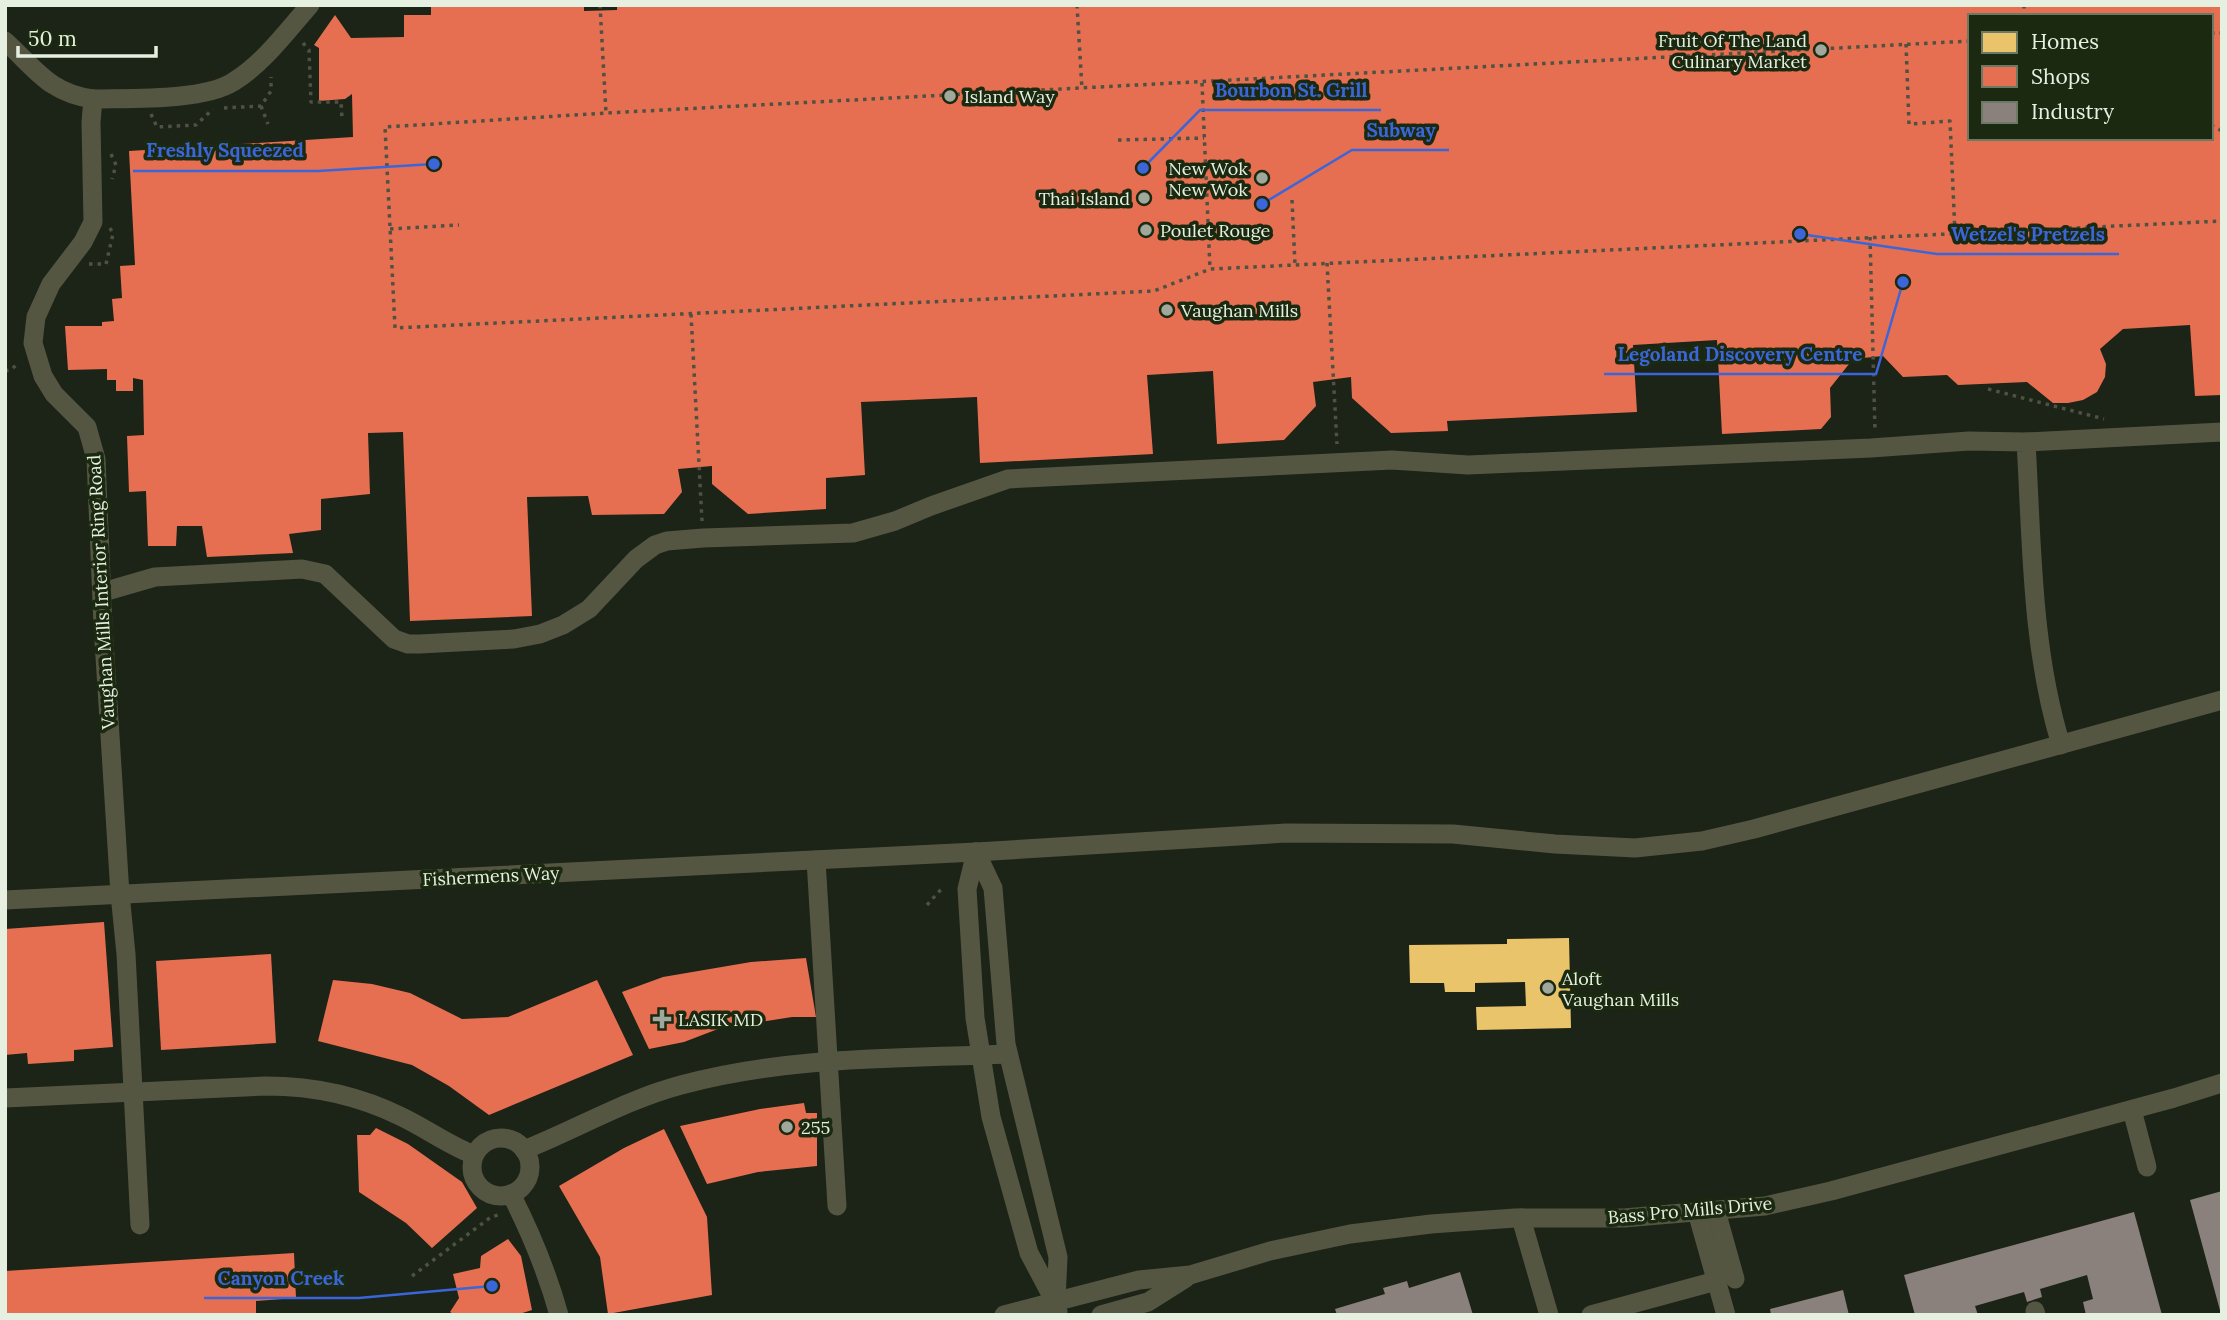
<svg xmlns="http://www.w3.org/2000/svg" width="2227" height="1320" font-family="Lora,serif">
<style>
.homes{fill:#e9c46a}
.shops{fill:#e76f51;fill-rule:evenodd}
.industry{fill:#8a817c}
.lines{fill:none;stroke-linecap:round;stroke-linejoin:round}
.path{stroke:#4f5243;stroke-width:3.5;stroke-dasharray:3.5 5;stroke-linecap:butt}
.minor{stroke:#545642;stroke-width:19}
.poi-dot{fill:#9fa89a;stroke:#1b2911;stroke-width:2.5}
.labels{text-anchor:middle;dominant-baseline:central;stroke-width:7;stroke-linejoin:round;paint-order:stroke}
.poi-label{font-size:18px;fill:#e6f0e0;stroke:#1b2911;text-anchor:start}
.street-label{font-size:18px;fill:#e6f0e0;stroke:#1b2911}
.leader{fill:none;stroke:#3b66d9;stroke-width:2.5}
.callout-dot{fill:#3b66d9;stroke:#1b2911;stroke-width:2.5}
.callout-label{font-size:19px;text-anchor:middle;font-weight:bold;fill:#3b66d9;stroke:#1b2911;stroke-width:7;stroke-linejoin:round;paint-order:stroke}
</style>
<rect width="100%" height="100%" fill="#1c2317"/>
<polygon class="homes" points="1569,938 1571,1028 1477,1030 1476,1007 1526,1006 1525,982 1475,983 1475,992 1445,992 1444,983 1410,983 1409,945 1507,944 1507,939"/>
<g class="shops">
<path d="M431,5h153v6l33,-1v-5h1605v390l-27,1 -5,-71 -67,4 -23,20 6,15 -1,13 -8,15 -14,8 -15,3h-15l-26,-21 -69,3 -11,-10 -44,2 -20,-21 -30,3 -23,29 1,29 -10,12 -99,5 -5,-94 -84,5 4,67 -190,9 1,10 -57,2 -39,-35 -1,-21 -38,5 3,24 -32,34 -67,4 -4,-73 -66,4 6,79 -173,9 -3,-66 -116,5 4,73 -39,3v31l-78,5 -36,-30v-18l-34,3 4,23 -18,22 -72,1 -4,-19 -61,1 5,119 -122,5 -7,-189 -35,1 2,61 -49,5v31l-32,4 4,19 -86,4 -5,-31h-25l-1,20h-28l-2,-55 -17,1 -2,-56 17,-1 -1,-55 -10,-2v13h-17v-11h-9v-11l-39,1 -3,-44h37v-4l12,-1 -2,-22 10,-1 -2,-32 15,-1 -6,-114 224,-14 -1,-43 -7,5 -26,2v-53l-5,-3 21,-30 16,23 53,-1v-22h27zM1970,16h241v122h-241z"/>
<polygon points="104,922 113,1047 74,1050 74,1061 28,1064 27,1053 5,1055 5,929"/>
<polygon points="271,954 276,1043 161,1050 156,961"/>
<polygon points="806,958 816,1017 792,1017 718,1029 684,1042 649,1049 622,992 663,977 751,962"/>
<polygon points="333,980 372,984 410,993 462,1019 508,1017 597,980 633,1055 489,1115 449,1086 412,1065 318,1041"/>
<polygon points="804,1103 806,1113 817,1113 817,1166 758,1172 707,1184 680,1126 760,1109"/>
<polygon points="376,1128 408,1144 462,1182 477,1208 432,1248 406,1223 359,1192 357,1135 370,1135"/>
<polygon points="664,1129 707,1217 712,1295 608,1314 600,1257 559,1186 624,1148"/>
<polygon points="508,1239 521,1256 532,1310 516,1315 455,1315 450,1312 459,1298 453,1274 480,1268 481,1256"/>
<polygon points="294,1253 296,1298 256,1301 256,1315 5,1315 5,1271"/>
</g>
<g class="industry">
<polygon points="2222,1191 2222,1314 2221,1314 2190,1200"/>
<polygon points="2134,1212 2162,1315 2086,1315 2083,1302 2093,1299 2087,1275 2040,1289 2042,1297 2027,1302 2024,1292 1975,1306 1978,1315 1915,1315 1904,1275"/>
<polygon points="1460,1272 1473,1315 1337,1315 1335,1309 1385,1294 1383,1288 1407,1281 1409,1288"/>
<polygon points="1843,1290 1849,1315 1771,1315 1770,1309"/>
</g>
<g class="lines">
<g class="path">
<polyline points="600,5 606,113"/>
<polyline points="1077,5 1082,89"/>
<polyline points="2024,5 2024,16"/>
<polyline points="2211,33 2222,33"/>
<polyline points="1970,41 606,113 385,127 395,328 1154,291 1210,269 2222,221"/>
<polyline points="303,43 309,50 311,102 341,102 342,119"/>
<polyline points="1906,44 1909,124 1950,121 1955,233"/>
<polyline points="1202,83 1210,269"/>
<polyline points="261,106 268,124"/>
<polyline points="224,108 261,106 271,91 271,77"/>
<polyline points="151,114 157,127 196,125 213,109"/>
<polyline points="2211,125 2222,131"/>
<polyline points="1118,140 1204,138"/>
<polyline points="111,154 116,165 112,179"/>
<polyline points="1292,200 1295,265"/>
<polyline points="390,229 459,225"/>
<polyline points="1870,237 1875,431"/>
<polyline points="1327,263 1337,444"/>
<polyline points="89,264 106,264 113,234 110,228"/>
<polyline points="691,314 702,521"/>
<polyline points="5,371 10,370 19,363"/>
<polyline points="1988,389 2104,419"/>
<polyline points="927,905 944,886"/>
<polyline points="412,1276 491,1217 502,1214"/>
</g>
<g class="minor">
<path d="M5,41c31,28 44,52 88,58l-2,23 2,100 -10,20 -32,42 -15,33 -3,26 10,33 11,18 33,33 9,32 7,166 17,269 6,60 14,271"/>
<path d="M93,99c37,-1 110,2 140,-17 30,-18 54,-51 77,-77"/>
<polyline points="2026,442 2222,432"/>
<path d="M103,592l52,-15 147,-8 23,5 69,65 14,5h12l94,-5 26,-5 23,-9 26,-16 47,-50 19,-14 12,-4 36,-3 150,-5 42,-12 36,-15 77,-27 384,-19 76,5 403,-17 98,-7 57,1c6,101 5,205 35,303"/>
<polyline points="976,852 967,889 975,1018 991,1117 1029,1253 1055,1302 1058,1312"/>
<polyline points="976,852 993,888 1006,1044 1058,1257 1056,1301"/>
<polyline points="816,860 837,1206"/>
<polyline points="5,900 976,852 1286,833 1453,834 1555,844 1635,848 1702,841 1754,829 2222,700"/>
<path d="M5,1098l261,-12c49,0 92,9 136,31 25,12 46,28 72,38"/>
<polyline points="2132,1110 2147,1167"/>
<circle cx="501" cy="1167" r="29"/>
<path d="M524,1150c53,-21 101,-50 157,-65 106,-29 218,-26 327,-31"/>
<path d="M511,1194c20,39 36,78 48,121"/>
<polyline points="1716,1211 1735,1279"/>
<polyline points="1697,1212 1726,1315"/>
<polyline points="1521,1218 1549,1315"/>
<polyline points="2035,1311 2036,1315"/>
<polyline points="1004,1315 1139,1280 1190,1275 1270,1251 1350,1234 1431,1224 1515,1218 1624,1218 1765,1206 1831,1191 2174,1098 2222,1083"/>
<polyline points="1101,1315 1148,1302 1186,1278"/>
<polyline points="1591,1315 1716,1281"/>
</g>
</g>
<g class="poi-dot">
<circle cx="1821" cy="50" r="7"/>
<circle cx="950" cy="96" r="7"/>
<circle cx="1262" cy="178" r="7"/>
<circle cx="1144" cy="198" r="7"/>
<circle cx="1146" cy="230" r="7"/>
<circle cx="1167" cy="310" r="7"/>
<circle cx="1548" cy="988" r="7"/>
<path d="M658.5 1008.5h7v7h7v7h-7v7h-7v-7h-7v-7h7z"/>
<circle cx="787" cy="1127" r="7"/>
</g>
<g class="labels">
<g class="poi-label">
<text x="1807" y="40" text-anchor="end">Fruit Of The Land<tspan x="1807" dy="21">Culinary Market</tspan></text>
<text x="964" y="96">Island Way</text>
<text x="1248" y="168" text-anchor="end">New Wok<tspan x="1248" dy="21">New Wok</tspan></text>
<text x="1130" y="198" text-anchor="end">Thai Island</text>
<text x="1160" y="230">Poulet Rouge</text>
<text x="1181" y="310">Vaughan Mills</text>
<text x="1562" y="978">Aloft<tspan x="1562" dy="21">Vaughan Mills</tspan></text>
<text x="678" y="1019">LASIK MD</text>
<text x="801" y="1127">255</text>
</g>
<g class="street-label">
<text transform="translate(101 592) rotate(-93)">Vaughan Mills Interior Ring Road</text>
<text transform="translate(491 876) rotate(-3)">Fishermens Way</text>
<text transform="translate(1690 1210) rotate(-5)">Bass Pro Mills Drive</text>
</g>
</g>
<path class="leader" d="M1143 168L1200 110H1381M1262 204L1352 150H1449M434 164L318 171H133M1800 234L1937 254H2119M1903 282L1876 374H1604M492 1286L359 1298H204"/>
<g class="callout-dot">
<circle cx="1143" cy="168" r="7"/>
<circle cx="1262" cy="204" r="7"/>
<circle cx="434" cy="164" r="7"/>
<circle cx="1800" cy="234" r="7"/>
<circle cx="1903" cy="282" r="7"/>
<circle cx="492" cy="1286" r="7"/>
</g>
<g class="callout-label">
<text x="1291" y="97">Bourbon St. Grill</text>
<text x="1401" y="137">Subway</text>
<text x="225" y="157">Freshly Squeezed</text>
<text x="2028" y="241">Wetzel's Pretzels</text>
<text x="1740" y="361">Legoland Discovery Centre</text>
<text x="281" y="1285">Canyon Creek</text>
</g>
<rect width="2227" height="1320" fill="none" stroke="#e6f0e0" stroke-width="14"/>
<rect x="1968" y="14" width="245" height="126" fill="#1b2911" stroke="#6c7964" stroke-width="2"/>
<rect x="1982" y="32" width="35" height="21" fill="#e9c46a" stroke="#6c7964" stroke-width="2"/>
<text x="2031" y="49" font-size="21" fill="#e6f0e0">Homes</text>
<rect x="1982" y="66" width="35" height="21" fill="#e76f51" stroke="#6c7964" stroke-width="2"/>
<text x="2031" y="84" font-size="21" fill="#e6f0e0">Shops</text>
<rect x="1982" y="102" width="35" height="21" fill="#8a817c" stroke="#6c7964" stroke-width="2"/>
<text x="2031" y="119" font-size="21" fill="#e6f0e0">Industry</text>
<path d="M18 46v10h138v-10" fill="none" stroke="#e6f0e0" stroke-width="3.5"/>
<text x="28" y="46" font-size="21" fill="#e6f0e0" stroke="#1b2911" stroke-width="5" paint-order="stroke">50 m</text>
</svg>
